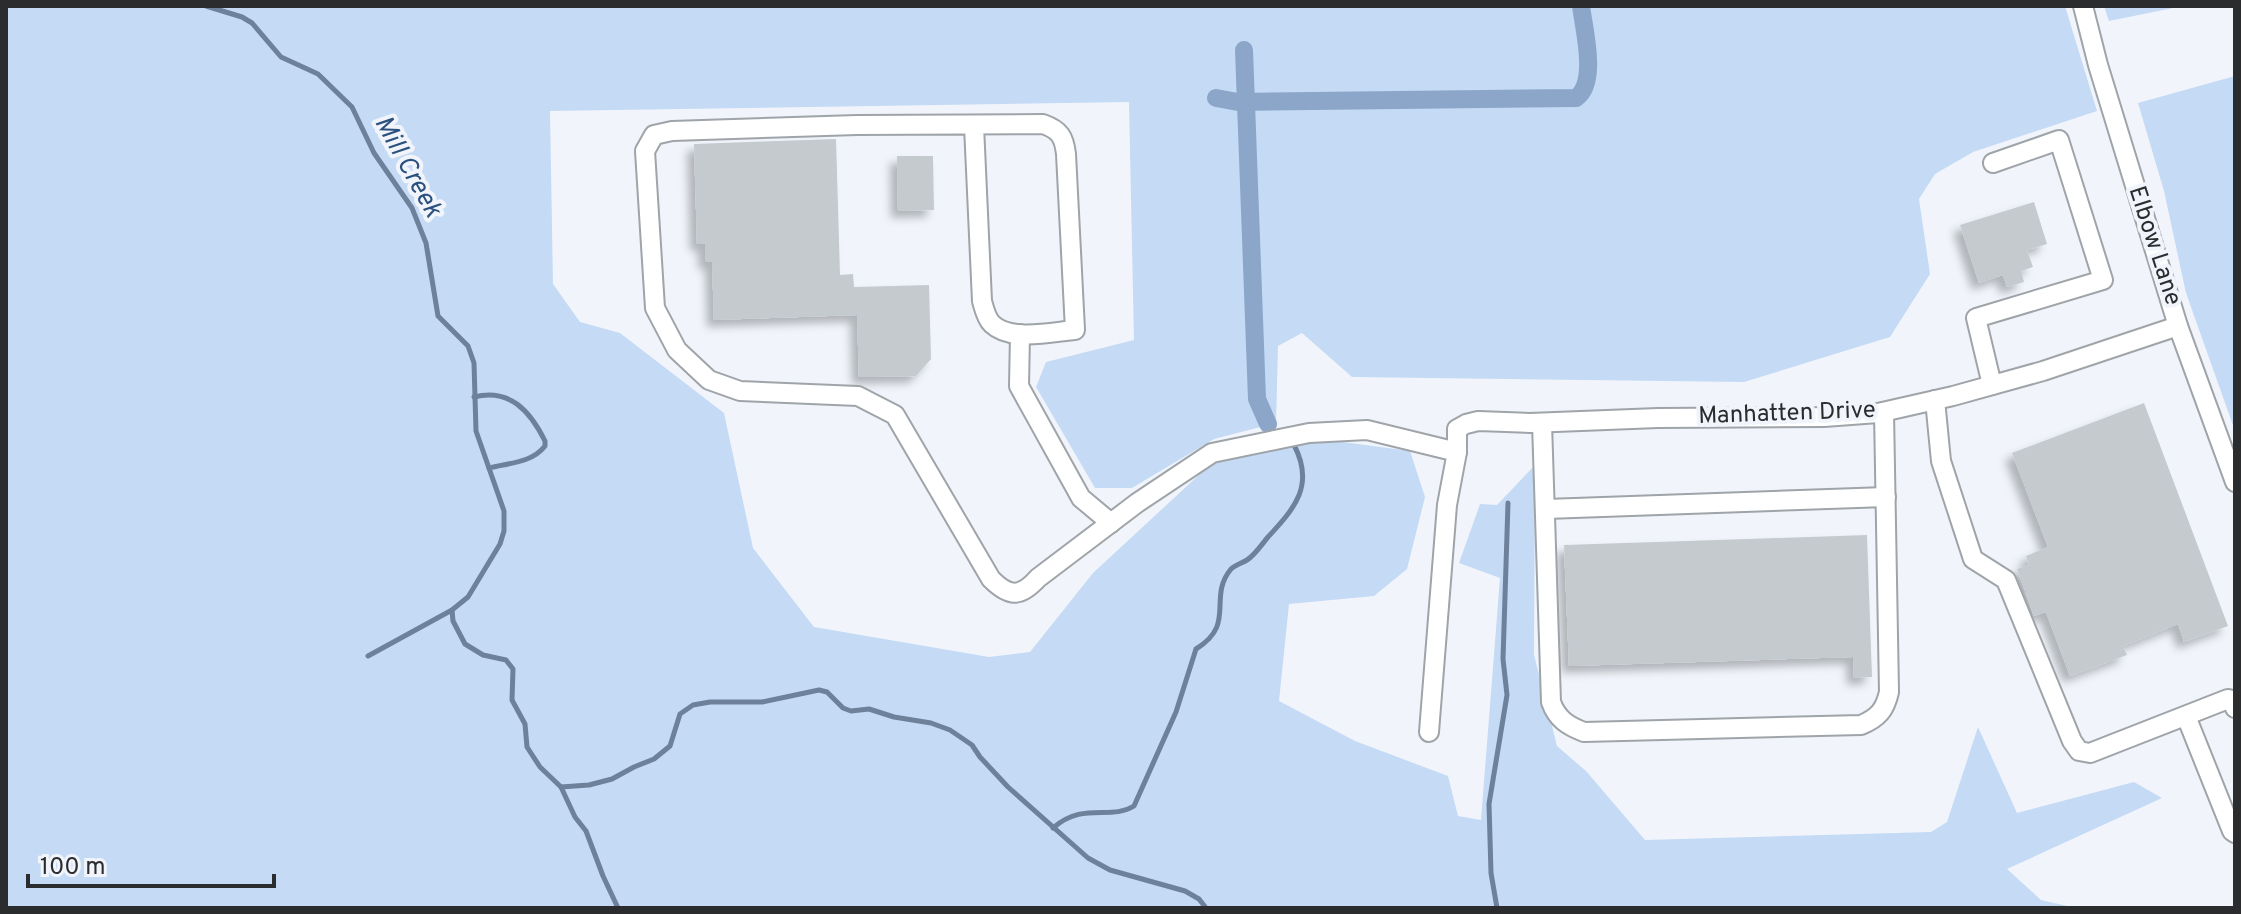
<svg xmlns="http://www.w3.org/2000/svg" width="2241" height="914" font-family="Overpass,sans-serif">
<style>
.green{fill:#c5daf5}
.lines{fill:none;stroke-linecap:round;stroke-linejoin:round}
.stream{stroke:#6e819a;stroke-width:5}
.canal{stroke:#8ba6c8;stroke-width:18}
.building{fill:#c5cacf;filter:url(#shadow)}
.minor-casing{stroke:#9fa4a9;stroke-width:22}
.minor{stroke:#fff;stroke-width:18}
.labels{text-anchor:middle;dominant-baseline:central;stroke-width:8;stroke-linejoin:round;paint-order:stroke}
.street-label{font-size:24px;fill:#2b2c2e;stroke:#f1f5fb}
.water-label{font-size:26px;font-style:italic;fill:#2a507e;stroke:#f1f5fb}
</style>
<defs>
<filter id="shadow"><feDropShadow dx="-7" dy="7" stdDeviation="4" flood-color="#0004"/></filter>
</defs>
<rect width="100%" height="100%" fill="#f1f5fb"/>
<g class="green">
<polygon points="6,6 2065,6 2097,111 1973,152 1935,174 1919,199 1930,274 1890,337 1744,382 1352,377 1302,333 1278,346 1276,423 1214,439 1132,488 1095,488 1036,387 1046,362 1134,340 1129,102 550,111 553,284 580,322 620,333 724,413 753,548 814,627 989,657 1030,652 1093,573 1214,461 1277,445 1328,440 1410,451 1425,497 1407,569 1374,596 1289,604 1279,701 1355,741 1448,776 1458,816 1481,820 1500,578 1459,563 1480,504 1497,505 1535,465 1534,655 1557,746 1586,771 1645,840 1931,832 1947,822 1978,727 2017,813 2134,782 2162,798 2007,869 2041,900 2076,908 6,908"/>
<polygon points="2104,6 2183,6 2109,21"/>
<polygon points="2235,76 2235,431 2186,293 2164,191 2138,103"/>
</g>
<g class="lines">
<g class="stream">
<polyline points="206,6 242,17 252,23 281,57 318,74 352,107 374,153 412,208 426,243 438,316 468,346 474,363 476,431 504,511 504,531 500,544 468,597 452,610 368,656"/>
<path d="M474,397c36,-9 56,14 71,44v5c-13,17 -37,17 -56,22"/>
<polyline points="452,610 453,621 465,644 483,655 506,660 513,669 512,700 525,724 527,747 540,767 561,787 575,817 586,831 603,876 618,908"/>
<polyline points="561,787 589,785 612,779 634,767 654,759 670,746 680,714 693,705 710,702 762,702 819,690 827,692 843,708 851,711 869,709 894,717 931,723 950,730 972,745 980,757 1008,787 1088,858 1110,870 1185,891 1199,899 1206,908"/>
<path d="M1053,828c31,-27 57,-7 81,-22l42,-94 20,-63c41,-25 11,-51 35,-80 5,-4 11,-6 16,-9 8,-5 15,-16 21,-23 27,-29 47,-52 26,-92"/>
<polyline points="1497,908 1491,873 1489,804 1507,695 1503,659 1508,503"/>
</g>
<g class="canal">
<polyline points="1244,50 1257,399 1268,424"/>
<path d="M1216,98l22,4 338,-4c22,-15 8,-68 5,-92"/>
</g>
</g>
<g class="building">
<polygon points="836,139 840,275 853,274 854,287 929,285 931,359 916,376 859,377 857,315 714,320 712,262 705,262 705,244 697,244 694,144"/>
<polygon points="897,156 933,156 934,210 898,211"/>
<polygon points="2034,202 2047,244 2027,250 2033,267 2021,271 2024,282 2007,287 2003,275 1979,283 1960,225"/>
<polygon points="2144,403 2228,626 2184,642 2178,624 2123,646 2127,655 2070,676 2046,612 2034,616 2017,569 2029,565 2026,556 2048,547 2012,453"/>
<polygon points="1867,535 1872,677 1854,678 1853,657 1569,666 1564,545"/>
</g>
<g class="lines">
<g class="minor-casing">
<g id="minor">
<polyline points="2083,6 2098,65 2178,326 2235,482"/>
<path d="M974,126l8,175c2,7 4,17 10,23 19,18 60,8 83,6l-9,-176c-2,-17 -6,-24 -23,-30l-186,1 -185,6 -18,4 -9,16 10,157 22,42 32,30 31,11 118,5 37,19 96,164c18,18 29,19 47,-1l99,-75 75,-50 97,-20 58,-3 90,22"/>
<polyline points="1020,334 1019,386 1081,498 1111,523"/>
<polyline points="1992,385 1976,318 2103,280 2059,140 1993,163"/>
<polyline points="1935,400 1941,461 1973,559 2006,580 2072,741 2079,751 2090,753 2228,699 2232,700 2235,708"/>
<path d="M1542,423l9,279c6,17 17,24 33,30l277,-7c17,-7 24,-15 28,-33l-5,-280"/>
<polyline points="1546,509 1886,497"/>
<polyline points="2186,716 2232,831 2235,833"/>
<polyline points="1429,732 1447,505 1457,452 1457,429 1466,424 1478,421 1530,423 1658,418 1824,417 1878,413 1953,396 2043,371 2178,326"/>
</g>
</g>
<use href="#minor" class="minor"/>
</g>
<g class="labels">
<g class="street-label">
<text transform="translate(2154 246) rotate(72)">Elbow Lane</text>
<text transform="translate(1787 414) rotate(-2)">Manhatten Drive</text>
</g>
<g class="water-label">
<text transform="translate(407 167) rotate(61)">Mill Creek</text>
</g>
</g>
<rect width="2241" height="914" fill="none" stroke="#2b2c2e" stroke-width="16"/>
<path d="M28 874v12h246v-12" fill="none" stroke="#2b2c2e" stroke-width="4"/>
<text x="40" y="874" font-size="24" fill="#2b2c2e" stroke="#f1f5fb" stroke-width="6" paint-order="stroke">100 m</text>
</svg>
